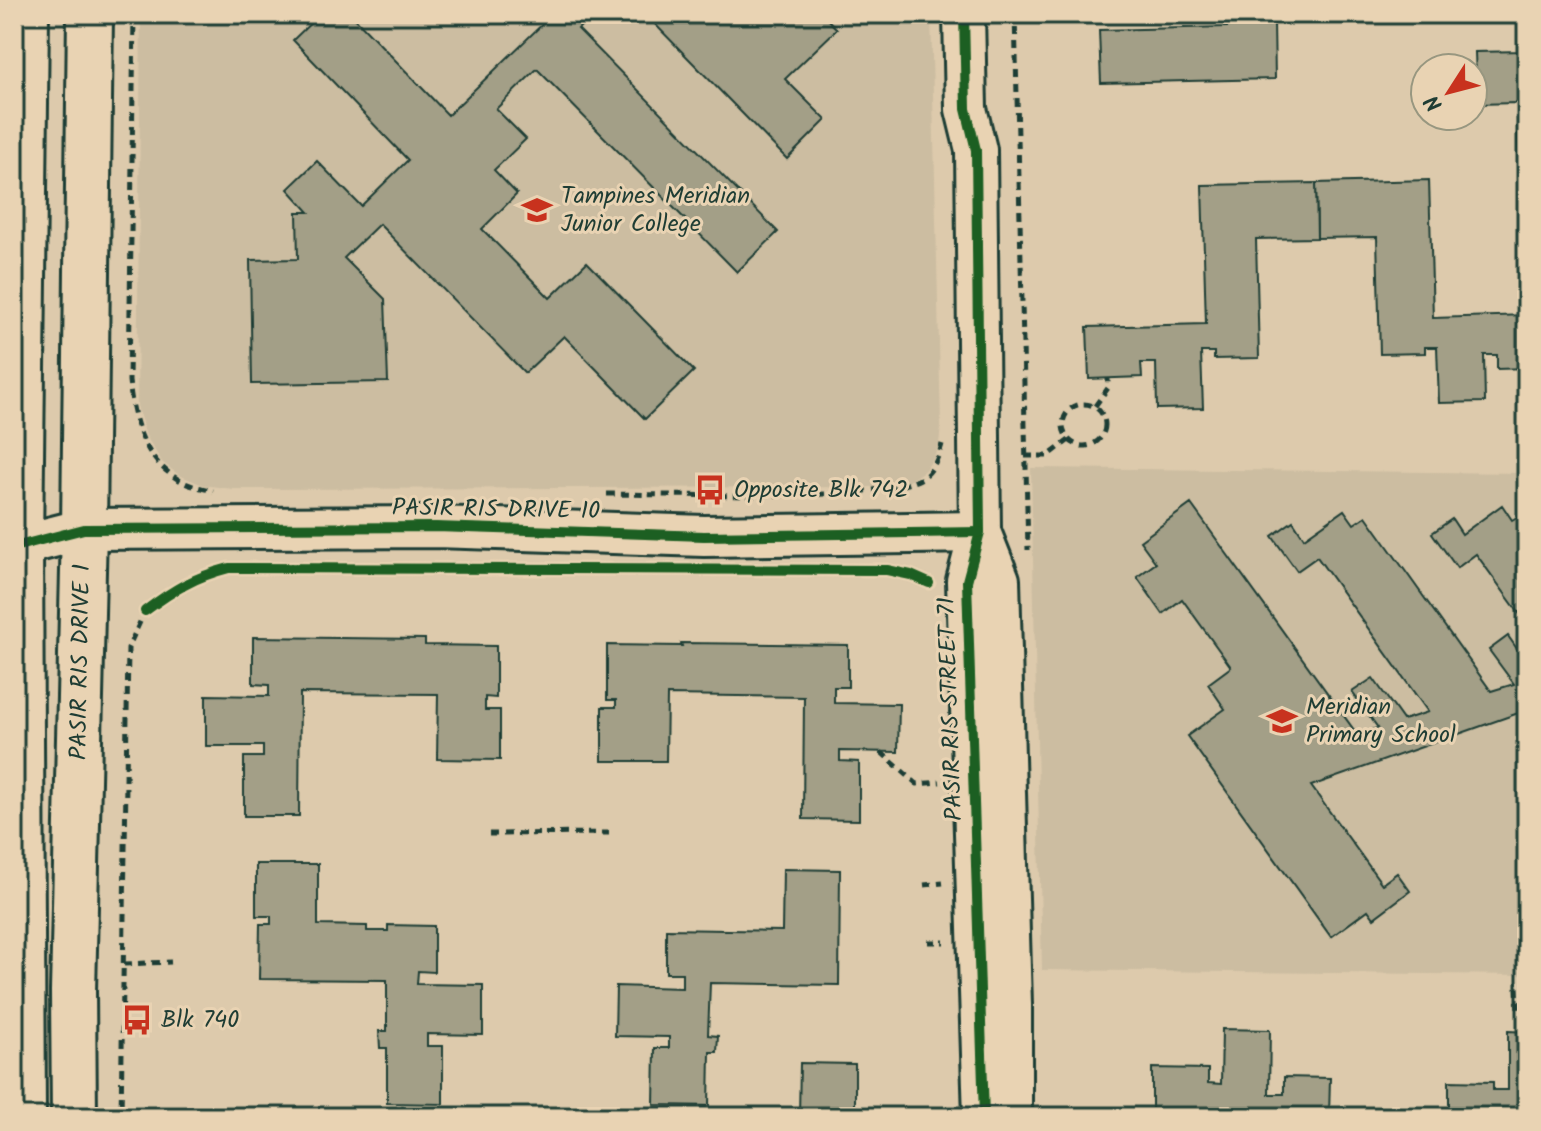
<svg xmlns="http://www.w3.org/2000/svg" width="1541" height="1131" font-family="Kalam,sans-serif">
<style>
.built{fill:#ccbda1}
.building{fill:#a39f87;stroke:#1f3d34;stroke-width:2}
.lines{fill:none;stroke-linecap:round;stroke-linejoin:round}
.minor-casing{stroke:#1f3d34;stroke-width:46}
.major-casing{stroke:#1f3d34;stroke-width:50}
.path{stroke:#1f3d34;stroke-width:5;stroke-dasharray:8 6;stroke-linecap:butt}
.minor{stroke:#e9d3b3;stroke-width:40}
.major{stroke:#e9d3b3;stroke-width:44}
.cycleway-casing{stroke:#e9d3b3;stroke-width:15}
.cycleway{stroke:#1b5e20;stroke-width:10}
.labels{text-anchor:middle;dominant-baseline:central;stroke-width:6;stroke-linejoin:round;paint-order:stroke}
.poi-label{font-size:24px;fill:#1f3d34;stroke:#e9d3b3;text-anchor:start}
.street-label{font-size:24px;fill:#1f3d34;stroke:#e9d3b3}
</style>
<rect width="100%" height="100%" fill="#ddcaac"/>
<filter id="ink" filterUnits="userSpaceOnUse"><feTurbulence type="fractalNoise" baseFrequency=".0125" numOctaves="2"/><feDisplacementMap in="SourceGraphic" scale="16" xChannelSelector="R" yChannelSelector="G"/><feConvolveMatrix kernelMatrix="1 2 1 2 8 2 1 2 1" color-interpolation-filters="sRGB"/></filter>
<g filter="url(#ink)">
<g class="built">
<polygon points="141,14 931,14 941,426 939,444 934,457 925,470 908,482 887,487 233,489 203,485 179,475 162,462 146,436 137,406"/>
<polygon points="1031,468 1527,473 1527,975 1042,970"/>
</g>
<g class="building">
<polygon points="320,14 351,14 448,115 553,14 593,14 578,29 778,232 737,272 537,69 496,109 526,139 494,170 517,194 482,229 550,298 587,262 694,371 645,419 564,336 525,373 379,224 344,258 385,299 388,382 252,384 250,260 298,259 297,212 309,212 288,189 317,161 361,206 408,160 293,40"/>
<polygon points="645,14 822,14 837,29 785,79 826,120 787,159"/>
<polygon points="1227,14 1323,14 1323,21 1274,22 1275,79 1101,83 1099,30 1227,27"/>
<polygon points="1522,14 1527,14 1527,171 1519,171 1517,103 1477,104 1475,52 1523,51"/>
<polygon points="1429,180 1433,318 1527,315 1527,368 1497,369 1497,355 1484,355 1485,402 1439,403 1437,347 1425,347 1425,353 1380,354 1377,237 1317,238 1316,183"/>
<polygon points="1316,183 1317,238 1256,239 1259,358 1214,359 1214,352 1201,352 1203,408 1157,409 1156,363 1141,363 1142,377 1089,379 1087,327 1206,324 1202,185"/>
<polygon points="1191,504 1357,734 1378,728 1352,692 1373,678 1403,720 1428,712 1317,557 1297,571 1272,536 1293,521 1304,538 1344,510 1354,524 1366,516 1491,691 1514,684 1489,650 1508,636 1527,663 1527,710 1311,786 1382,884 1397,873 1410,891 1374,918 1368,910 1331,937 1187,736 1225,709 1208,684 1231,667 1182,599 1163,614 1137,577 1156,563 1140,541"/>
<polygon points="1502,505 1512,520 1527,511 1527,624 1476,554 1457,568 1432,533 1452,519 1462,534"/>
<polygon points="253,637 425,639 425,645 496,646 496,698 485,697 485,710 500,710 500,760 437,759 438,694 300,693 299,816 244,816 244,757 263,757 263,746 206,746 206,695 269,696 269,685 253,684"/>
<polygon points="681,643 848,645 848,687 834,687 834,703 899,704 898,752 840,751 840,761 859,762 859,820 803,819 804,697 667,695 666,761 602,761 602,707 616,707 616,700 607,700 607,645 682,646"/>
<polygon points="256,864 318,864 318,925 367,926 367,931 388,931 388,925 434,926 434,972 418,971 417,984 483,985 483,1035 427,1034 427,1046 443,1046 443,1104 387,1103 387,1048 380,1048 379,1031 387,1031 387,980 259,979 260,924 271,924 271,916 256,916"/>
<polygon points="783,869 840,870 839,985 710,983 708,1035 718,1036 717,1052 710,1052 709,1106 654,1105 655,1048 669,1048 669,1037 615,1036 616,986 682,988 682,973 666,973 666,929 782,931"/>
<polygon points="1222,1029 1270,1030 1269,1094 1284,1094 1284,1077 1330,1078 1329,1117 1152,1117 1152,1068 1208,1069 1208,1083 1221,1084"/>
<polygon points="1508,1031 1527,1032 1527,1117 1449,1117 1449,1081 1493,1082 1493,1090 1508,1090"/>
<polygon points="800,1063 855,1064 855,1117 799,1117"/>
</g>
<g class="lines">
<g class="minor-casing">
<g id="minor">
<polyline points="964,14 966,109 976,150 980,532 967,581 984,1117"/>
<polyline points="980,532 999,580 1011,1005 1011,1117"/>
<polyline points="14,547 84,529 436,527 704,536 980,532"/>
</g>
</g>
<g class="major-casing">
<g id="major">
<polyline points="23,1117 20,547 26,14"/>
<polyline points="74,1117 73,991 84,529 90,14"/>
</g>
</g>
<g class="path">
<path d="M134,14l-5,367c5,42 14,80 54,101 9,5 21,6 30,9"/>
<polyline points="1015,14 1028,550"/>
<circle cx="1084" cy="425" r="21"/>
<polyline points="1095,406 1108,388 1108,378"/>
<polyline points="1025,456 1048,456 1069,440"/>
<path d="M607,494c56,0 282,10 318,-18 9,-7 14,-21 17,-32"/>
<polyline points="881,752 917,784 940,782"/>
<polyline points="489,834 613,833"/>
<polyline points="924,885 943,883"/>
<polyline points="928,942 944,942"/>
<polyline points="124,964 171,962"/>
<polyline points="1517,987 1518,1009"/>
<polyline points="121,1117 128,648 145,611"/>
</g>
<use href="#minor" class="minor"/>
<use href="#major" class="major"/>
<g class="cycleway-casing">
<g id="cycleway">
<polyline points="964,14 966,109 976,150 980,532 967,581 984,1117"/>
<polyline points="14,547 84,529 436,527 704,536 980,532"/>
<path d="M145,611c28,-21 49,-34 84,-43l658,2 24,5 18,8"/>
</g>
</g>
<use href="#cycleway" class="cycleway"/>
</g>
</g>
<defs>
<g id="university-bare" transform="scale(2.4)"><path d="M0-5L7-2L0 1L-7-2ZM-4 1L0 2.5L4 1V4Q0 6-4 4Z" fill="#c8321e" stroke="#e9d3b3" stroke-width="2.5" paint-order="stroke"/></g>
<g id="bus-bare" transform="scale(2.4)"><path d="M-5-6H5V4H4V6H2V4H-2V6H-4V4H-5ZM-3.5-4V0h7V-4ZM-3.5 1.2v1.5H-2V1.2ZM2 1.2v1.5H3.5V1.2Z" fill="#c8321e" stroke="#e9d3b3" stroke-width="2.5" paint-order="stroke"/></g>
<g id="school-bare" transform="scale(2.4)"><path d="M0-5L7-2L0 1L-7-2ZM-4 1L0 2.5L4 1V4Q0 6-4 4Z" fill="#c8321e" stroke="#e9d3b3" stroke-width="2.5" paint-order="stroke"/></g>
</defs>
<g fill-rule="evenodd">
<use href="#university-bare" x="537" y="210"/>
<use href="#bus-bare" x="710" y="490"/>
<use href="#school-bare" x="1282" y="721"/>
<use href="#bus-bare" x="137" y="1020"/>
</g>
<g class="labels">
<g class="poi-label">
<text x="561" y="196">Tampines Meridian<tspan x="561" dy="28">Junior College</tspan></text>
<text x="734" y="490">Opposite Blk 742</text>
<text x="1306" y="707">Meridian<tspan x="1306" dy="28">Primary School</tspan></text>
<text x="161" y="1020">Blk 740</text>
</g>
<g class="street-label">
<text transform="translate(496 510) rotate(1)">PASIR RIS DRIVE 10</text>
<text transform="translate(81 662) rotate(-89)">PASIR RIS DRIVE 1</text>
<text transform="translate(951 709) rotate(-92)">PASIR RIS STREET 71</text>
</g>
</g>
<rect width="1541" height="1131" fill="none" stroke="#e9d3b3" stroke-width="48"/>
<rect x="24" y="24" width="1493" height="1083" fill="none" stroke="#1f3d34" stroke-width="3" filter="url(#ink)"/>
<g transform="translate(1449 92) rotate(234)"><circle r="38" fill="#e9d3b3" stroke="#989780" stroke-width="2"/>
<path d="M0-6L14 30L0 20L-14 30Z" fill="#c8321e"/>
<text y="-12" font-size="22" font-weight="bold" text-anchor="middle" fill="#1f3d34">N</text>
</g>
</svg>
